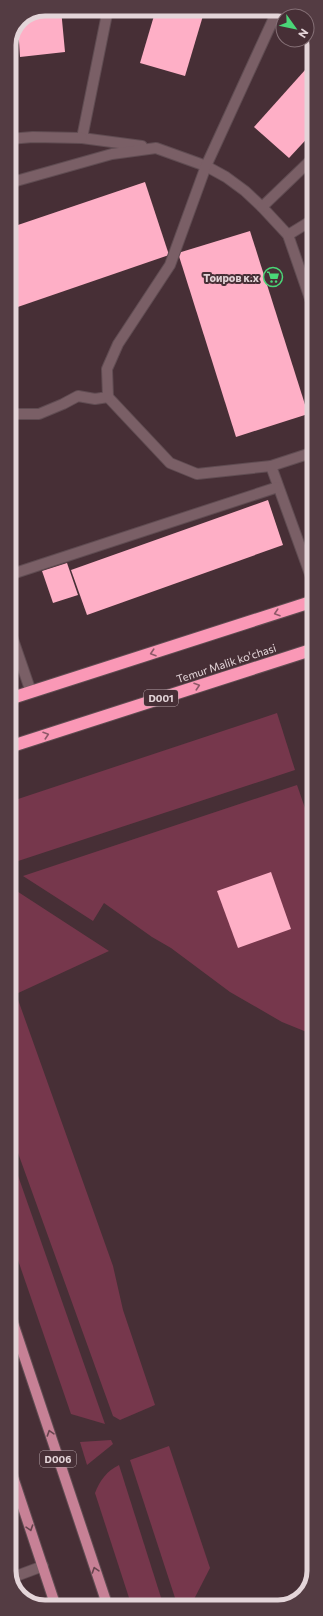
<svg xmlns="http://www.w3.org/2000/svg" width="323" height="1616" font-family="Commissioner,sans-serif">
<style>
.green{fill:#76374c}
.building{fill:#feafc6}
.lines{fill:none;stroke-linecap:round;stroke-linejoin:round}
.lane-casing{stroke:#604c52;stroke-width:12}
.primary-casing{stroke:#604c52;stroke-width:12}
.highway-casing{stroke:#604c52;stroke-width:14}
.lane{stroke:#7a5f66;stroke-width:10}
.primary{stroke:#c78196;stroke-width:10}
.highway{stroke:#fa98b6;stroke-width:12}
.oneway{stroke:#8f5969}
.oneway2{stroke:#67444e}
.labels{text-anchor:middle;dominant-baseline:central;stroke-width:4;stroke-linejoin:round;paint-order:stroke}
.shield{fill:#472f36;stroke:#b5a3a8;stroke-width:1}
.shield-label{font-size:10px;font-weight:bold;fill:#e4d5d9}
.poi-label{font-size:11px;font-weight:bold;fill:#e4d5d9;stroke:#472f36;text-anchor:end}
.street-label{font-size:11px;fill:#e4d5d9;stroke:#472f36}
.rim{fill:none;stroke:#e4d5d9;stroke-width:5}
</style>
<rect width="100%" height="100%" fill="#472f36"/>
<g class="green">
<polygon points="277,713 295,770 12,863 9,862 9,802"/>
<polygon points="297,785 314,834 314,1035 282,1022 230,992 171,948 152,937 104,903 93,921 23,876"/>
<polygon points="9,886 109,951 16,994 113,1266 123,1310 155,1405 120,1420 113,1416 9,1128"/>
<polygon points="9,1150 105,1424 71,1414 9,1234"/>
<polygon points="111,1440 113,1444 87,1465 80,1442"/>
<polygon points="169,1446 210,1568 190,1607 178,1607 130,1460"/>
<path d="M119,1465l45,142h-32l-37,-114c5,-13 12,-22 24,-28z"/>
</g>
<g class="building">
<polygon points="45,9 61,9 65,52 20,57 18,25 20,19"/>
<polygon points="156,9 205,9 185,76 140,63"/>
<polygon points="314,60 314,131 289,158 254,127"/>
<polygon points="145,182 169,255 9,310 9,228"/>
<polygon points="250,231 308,414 236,437 178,253"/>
<polygon points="268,500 283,545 87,615 71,570"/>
<polygon points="67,563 78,595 53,603 42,571"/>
<polygon points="271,872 291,929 238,948 217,891"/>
</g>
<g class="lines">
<g class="lane-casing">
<g id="lane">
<polyline points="108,9 82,138 142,146"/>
<polyline points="9,139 33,137 82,138"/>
<polyline points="9,183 112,154 156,148 206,166 226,177 245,191 262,207 288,235 314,310"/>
<polyline points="262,207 314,157"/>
<polyline points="288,235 314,219"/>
<polyline points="108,397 170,463 197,474 271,466"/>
<polyline points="9,411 12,414 39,414 63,404 78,396 95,399 108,397 107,369 118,344 170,265 206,166 278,9"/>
<polyline points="314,452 271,466 314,585"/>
<polyline points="9,575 278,487"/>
<polyline points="9,628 31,692"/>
<polyline points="11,1578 43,1566"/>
</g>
</g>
<g class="primary-casing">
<g id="primary">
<polyline points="9,1311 108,1607"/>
<polyline points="9,1465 56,1607"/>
</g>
</g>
<g class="highway-casing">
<g id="highway">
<polyline points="9,699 314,601"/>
<polyline points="9,747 314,649"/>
</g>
</g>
<use href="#lane" class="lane"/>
<use href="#primary" class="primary"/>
<use href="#highway" class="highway"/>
</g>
<defs><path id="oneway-chevron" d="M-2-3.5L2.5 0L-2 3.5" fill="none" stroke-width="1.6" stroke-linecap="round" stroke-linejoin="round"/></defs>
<g class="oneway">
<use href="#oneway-chevron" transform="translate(277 613) rotate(162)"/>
<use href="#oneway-chevron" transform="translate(153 653) rotate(162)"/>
<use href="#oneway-chevron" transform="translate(197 686) rotate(-18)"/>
<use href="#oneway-chevron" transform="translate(46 735) rotate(-18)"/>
</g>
<g class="oneway2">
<use href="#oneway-chevron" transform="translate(50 1433) rotate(-108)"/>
<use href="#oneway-chevron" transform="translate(30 1528) rotate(72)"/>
<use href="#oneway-chevron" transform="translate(95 1570) rotate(-108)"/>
</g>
<defs>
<g id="supermarket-ring" transform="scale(1)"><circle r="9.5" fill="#472f36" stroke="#4ad677" stroke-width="1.5"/><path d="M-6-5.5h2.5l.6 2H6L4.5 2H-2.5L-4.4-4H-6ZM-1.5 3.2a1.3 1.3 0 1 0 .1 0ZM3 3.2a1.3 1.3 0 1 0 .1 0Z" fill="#4ad677"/></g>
</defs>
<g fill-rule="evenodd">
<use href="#supermarket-ring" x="273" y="277"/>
</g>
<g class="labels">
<g class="shield">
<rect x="144" y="690" width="34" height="16" rx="3"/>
<rect x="40" y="1451" width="36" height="16" rx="3"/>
</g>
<g class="shield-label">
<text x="161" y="698">D001</text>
<text x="58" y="1459">D006</text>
</g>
<g class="poi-label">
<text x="259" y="277">Тоиров к.х</text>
</g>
<g class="street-label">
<text transform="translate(226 663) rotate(-18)">Temur Malik ko'chasi</text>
</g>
</g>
<path d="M0 0H323V1616H0ZM45 16H278A29 29 0 0 1 307 45V1571A29 29 0 0 1 278 1600H45A29 29 0 0 1 16 1571V45A29 29 0 0 1 45 16Z" fill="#543c43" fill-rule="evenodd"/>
<path class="rim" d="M45 16H278A29 29 0 0 1 307 45V1571A29 29 0 0 1 278 1600H45A29 29 0 0 1 16 1571V45A29 29 0 0 1 45 16Z"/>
<g transform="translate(295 28) rotate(123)"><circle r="19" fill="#472f36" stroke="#867177"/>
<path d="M0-3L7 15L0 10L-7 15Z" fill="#4ad677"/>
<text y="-6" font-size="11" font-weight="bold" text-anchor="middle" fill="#e4d5d9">N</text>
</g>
</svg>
